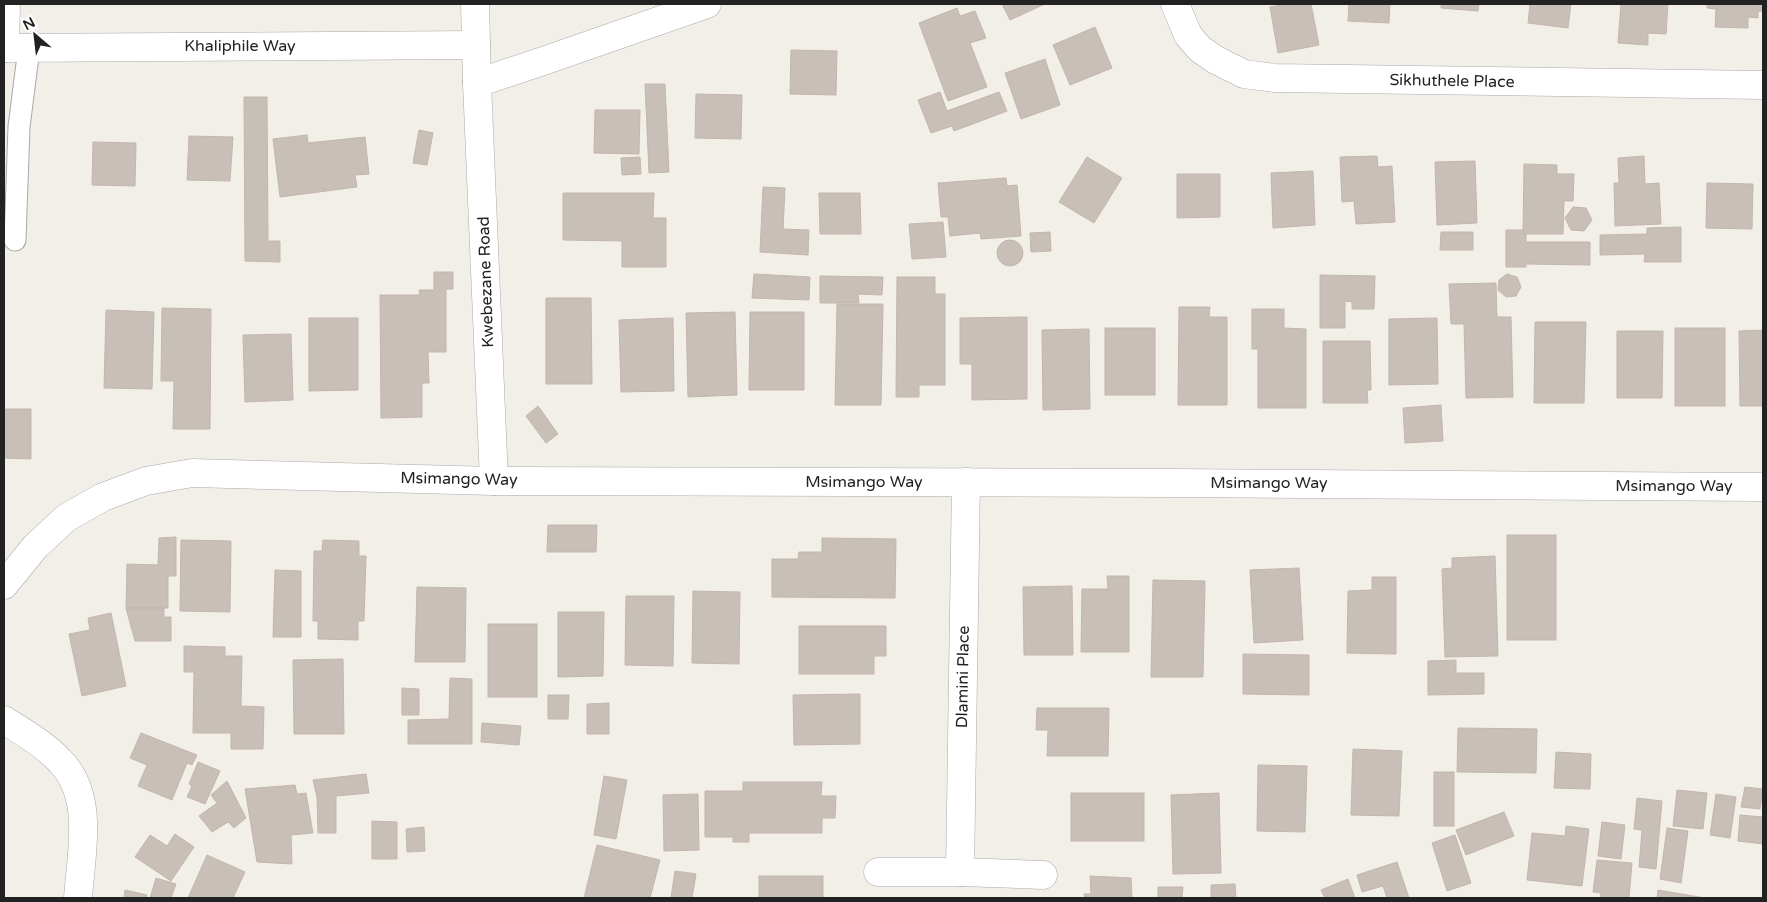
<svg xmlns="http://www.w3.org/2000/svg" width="1767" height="902" font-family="'Varela Round',sans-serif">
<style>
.building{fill:#c7bfb8;stroke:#c4b6ab}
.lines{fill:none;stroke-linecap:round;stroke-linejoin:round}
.lane-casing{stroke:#a9a9a9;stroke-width:23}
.street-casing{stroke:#a9a9a9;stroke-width:29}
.lane{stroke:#fff;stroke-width:21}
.street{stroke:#fff;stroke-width:28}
.labels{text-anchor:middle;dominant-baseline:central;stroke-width:5;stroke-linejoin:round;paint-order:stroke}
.street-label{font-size:16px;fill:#222;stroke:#fff}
</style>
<rect width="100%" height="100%" fill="#f2efe9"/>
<g class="building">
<polygon points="1002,4 1045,4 1010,20"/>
<polygon points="1286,4 1311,4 1319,45 1278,53 1270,7"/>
<polygon points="1349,4 1390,4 1389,23 1348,21"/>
<polygon points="1441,4 1479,4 1478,11 1441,8"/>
<polygon points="1530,4 1571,4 1568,28 1528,23"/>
<polygon points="1621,4 1668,4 1666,34 1648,33 1648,45 1618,43"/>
<polygon points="1707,4 1763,4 1763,11 1758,11 1758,18 1748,17 1748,28 1715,27 1716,9 1707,8"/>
<polygon points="957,8 960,16 975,11 986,38 970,43 987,87 948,101 919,23"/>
<polygon points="1095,27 1112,68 1070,85 1053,45"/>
<polygon points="791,50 837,51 836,95 790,94"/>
<polygon points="1045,59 1060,105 1021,119 1005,73"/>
<polygon points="645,84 665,84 669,172 649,173"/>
<polygon points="940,92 947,111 999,92 1007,111 954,131 952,126 931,133 918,100"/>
<polygon points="696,94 742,95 741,139 695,138"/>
<polygon points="244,97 267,97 268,241 280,241 280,262 245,261"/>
<polygon points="595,110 640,110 639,154 594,153"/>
<polygon points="419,130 433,133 427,165 413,163"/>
<polygon points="307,135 308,143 365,137 369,174 355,175 357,187 280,197 273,139"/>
<polygon points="189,136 233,137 230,181 187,180"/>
<polygon points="93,142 136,143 135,186 92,185"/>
<polygon points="1377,156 1378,167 1392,166 1395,222 1356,224 1354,201 1342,202 1340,157"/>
<polygon points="1644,156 1645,184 1659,183 1661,224 1615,226 1614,183 1619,183 1618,158"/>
<polygon points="640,157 641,174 622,175 621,158"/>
<polygon points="1087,157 1122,178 1094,223 1059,202"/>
<polygon points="1475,161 1477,223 1437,225 1435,162"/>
<polygon points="1524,164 1557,165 1557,174 1574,174 1573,201 1564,201 1563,234 1523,234"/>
<polygon points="1313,171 1315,225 1273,228 1271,173"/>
<polygon points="1177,174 1220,174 1220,217 1177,218"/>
<polygon points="1006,178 1007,186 1017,185 1021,236 981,239 980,233 950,236 948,217 941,217 938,183"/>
<polygon points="1707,183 1753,184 1752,229 1706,228"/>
<polygon points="763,187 785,188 783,229 809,230 808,255 760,252"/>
<polygon points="563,193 654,193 653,218 666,218 666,267 622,267 622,241 563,240"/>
<polygon points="819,193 860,193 861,234 820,234"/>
<polygon points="1573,207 1586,208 1592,220 1584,231 1571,230 1565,218"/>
<polygon points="943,222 946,257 912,259 909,224"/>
<polygon points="1681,227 1681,262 1644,262 1645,254 1600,255 1600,235 1647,234 1647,228"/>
<polygon points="1506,230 1523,230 1523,234 1526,234 1526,242 1590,242 1590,265 1526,264 1526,267 1506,267"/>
<polygon points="1050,232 1051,251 1031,252 1030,233"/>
<polygon points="1441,232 1473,232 1473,250 1440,250"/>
<circle cx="1010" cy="253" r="13"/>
<polygon points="434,272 453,272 453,289 446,289 446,352 428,352 429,383 422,383 422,417 381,418 380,295 420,295 419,290 434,290"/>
<polygon points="754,274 810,277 809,300 752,298"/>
<polygon points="1507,274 1517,277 1521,287 1516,296 1506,297 1498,290 1499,280"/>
<polygon points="1320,275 1375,276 1374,309 1352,309 1352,302 1345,301 1345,328 1320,328"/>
<polygon points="820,276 883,277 882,295 858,294 859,303 820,303"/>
<polygon points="897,277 935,277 935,294 945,294 945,385 919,385 919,397 896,397"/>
<polygon points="1496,283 1497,317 1511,317 1513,397 1466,398 1464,324 1451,324 1449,284"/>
<polygon points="546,298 591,298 592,384 546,384"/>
<polygon points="837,304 883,304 881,405 835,405"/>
<polygon points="1179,307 1210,307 1209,317 1227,317 1227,405 1178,405"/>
<polygon points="162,308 211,309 210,429 173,429 174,381 161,381"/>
<polygon points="1252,309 1284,309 1284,328 1306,329 1306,408 1258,408 1258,349 1252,349"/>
<polygon points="106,310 154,312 152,389 104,388"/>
<polygon points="735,312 737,395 688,397 686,313"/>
<polygon points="750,312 804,312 804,390 749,390"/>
<polygon points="1027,317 1027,399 972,400 972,364 960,364 960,318"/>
<polygon points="309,318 358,318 358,390 309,391"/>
<polygon points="673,318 674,391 621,392 619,320"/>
<polygon points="1437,318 1438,384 1389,385 1389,319"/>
<polygon points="1535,322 1586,322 1584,403 1534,403"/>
<rect x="1105" y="328" width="50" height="67"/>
<rect x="1675" y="328" width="50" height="78"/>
<polygon points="1089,329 1090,409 1043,410 1042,330"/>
<polygon points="1763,330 1763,406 1740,406 1739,331"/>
<polygon points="1617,331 1663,331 1662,398 1617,398"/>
<polygon points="291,334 293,400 245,402 243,335"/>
<polygon points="1323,341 1370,341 1371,390 1367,390 1368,403 1323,403"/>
<polygon points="1441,405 1443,441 1405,443 1403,408"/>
<polygon points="538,406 558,434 546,443 526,416"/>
<polygon points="4,409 31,409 31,459 4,458"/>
<polygon points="548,525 597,525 596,552 547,552"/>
<rect x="1507" y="535" width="49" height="105"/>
<polygon points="176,537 176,576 168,576 168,608 126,608 127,564 158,565 159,538"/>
<polygon points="822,538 896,539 895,598 772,597 772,559 798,559 799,552 822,552"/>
<polygon points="181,540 231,541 230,612 180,611"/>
<polygon points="323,540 359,541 359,556 366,556 364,621 358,621 358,640 318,639 318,621 313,621 314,551 322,551"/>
<polygon points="1495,556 1498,656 1445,657 1442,569 1452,568 1452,558"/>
<polygon points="1299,568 1303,640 1254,643 1250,570"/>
<polygon points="275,570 301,571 301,637 273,637"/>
<polygon points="1107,576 1129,576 1129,652 1081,652 1082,589 1108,589"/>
<polygon points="1372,577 1396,577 1396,654 1347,653 1348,591 1372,590"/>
<polygon points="1153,580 1205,581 1203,677 1151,677"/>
<polygon points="1072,586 1073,655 1024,655 1023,587"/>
<polygon points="417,587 466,588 465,662 415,662"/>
<polygon points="693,591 740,592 739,664 692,663"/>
<polygon points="626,596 674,596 673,666 625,665"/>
<polygon points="126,608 164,608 164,617 171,617 171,641 135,641"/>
<polygon points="558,612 604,612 603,676 558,677"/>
<polygon points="111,613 126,686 82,696 69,634 90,630 88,618"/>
<rect x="488" y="624" width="49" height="73"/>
<polygon points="799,626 886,626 886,656 874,656 874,674 799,674"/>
<polygon points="184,646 225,647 225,656 242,656 241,706 264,707 263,749 231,749 231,733 193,733 194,672 184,672"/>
<polygon points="1243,654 1309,655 1309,695 1243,694"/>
<polygon points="343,659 344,734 294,734 293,660"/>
<polygon points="1456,660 1456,673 1484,673 1484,694 1428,695 1428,661"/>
<polygon points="450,678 472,679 472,744 408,744 408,720 449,719"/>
<polygon points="402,688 419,689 419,715 402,715"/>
<polygon points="860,694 860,744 794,745 793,695"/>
<polygon points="548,695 569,695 568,719 548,719"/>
<polygon points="609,703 609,734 587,734 587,704"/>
<polygon points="1037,708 1109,708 1108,756 1047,756 1048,730 1036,730"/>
<polygon points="482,723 521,726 519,745 481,742"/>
<polygon points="1458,728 1537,729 1536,773 1457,772"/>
<polygon points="141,733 197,755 192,765 187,763 172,800 138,786 147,765 130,758"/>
<polygon points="1353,749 1402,751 1399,816 1351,815"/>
<polygon points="1556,752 1591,754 1590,789 1554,788"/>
<polygon points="198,762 220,771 205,804 187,797 192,786 189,784"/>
<polygon points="1258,765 1307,766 1305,832 1257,831"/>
<rect x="1434" y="772" width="20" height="54"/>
<polygon points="366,774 369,793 336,796 336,833 318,833 317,797 313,780"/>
<polygon points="604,776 627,780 616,839 594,835"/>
<polygon points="227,781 246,818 234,828 228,822 212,832 199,816 217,803 211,795"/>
<polygon points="743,782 822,782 821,796 836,796 835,818 822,818 822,833 749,833 749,842 733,842 733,837 705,837 705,791 743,791"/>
<polygon points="295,785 297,794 306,793 313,833 291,835 292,864 257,862 245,789"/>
<polygon points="1745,787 1763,789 1760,809 1741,807"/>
<polygon points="1677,790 1707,793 1703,829 1673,826"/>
<rect x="1071" y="793" width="73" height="48"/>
<polygon points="1219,793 1221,873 1173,874 1171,795"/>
<polygon points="698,794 699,850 664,851 663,795"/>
<polygon points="1716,794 1736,797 1730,838 1710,835"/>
<polygon points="1637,798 1662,801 1656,869 1639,867 1642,830 1634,829"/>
<polygon points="1504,812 1514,836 1466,855 1456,830"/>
<polygon points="1740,815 1763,817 1763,844 1738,841"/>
<polygon points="372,821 397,822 397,859 372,859"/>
<polygon points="1602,822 1625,825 1621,859 1598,856"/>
<polygon points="1566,826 1589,829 1582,886 1527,880 1532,833 1565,836"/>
<polygon points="424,827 425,851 407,852 406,829"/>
<polygon points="1667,828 1688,831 1681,883 1660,879"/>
<polygon points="175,834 194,847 171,881 135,857 150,835 167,846"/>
<polygon points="1455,835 1471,883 1447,891 1432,843"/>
<polygon points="597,845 660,860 650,898 584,898"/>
<polygon points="207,855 245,872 233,898 188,898"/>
<polygon points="1597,860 1632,863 1629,898 1600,898 1601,893 1593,892"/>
<polygon points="1397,862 1409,898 1387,898 1383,886 1362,892 1357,875"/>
<polygon points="675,871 696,874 692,898 671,898"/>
<rect x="759" y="876" width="64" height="22"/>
<polygon points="1090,876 1131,878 1132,898 1085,898 1084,894 1091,894"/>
<polygon points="156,878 176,884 171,898 150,898"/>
<polygon points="1348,879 1355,898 1325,898 1321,890"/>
<polygon points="1235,884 1236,898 1211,898 1211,885"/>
<polygon points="1158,887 1183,887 1182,898 1158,898"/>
<polygon points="125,890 147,895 146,898 124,898"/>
<polygon points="1658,890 1705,898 1657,898"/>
</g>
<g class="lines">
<g class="lane-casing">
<polyline id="lane" points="15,240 19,127 29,48"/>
</g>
<g class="street-casing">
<g id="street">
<polyline points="475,4 477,83 494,481"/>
<polyline points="1175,4 1188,35 1200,49 1216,60 1244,74 1274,78 1763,85"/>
<polyline points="4,48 476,45"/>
<polyline points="5,48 6,4"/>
<polyline points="477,83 549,59 707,4"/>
<polyline points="4,585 35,547 66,518 103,497 146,481 192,473 494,481 1172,483 1763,487"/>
<path d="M4,720c19,12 40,24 56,41 35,35 21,93 18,137"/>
<polyline points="878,872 960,872 1043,875"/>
<polyline points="960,872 966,482"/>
</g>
</g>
<use href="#lane" class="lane"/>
<use href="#street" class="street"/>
</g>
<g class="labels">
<g class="street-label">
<text x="240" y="46">Khaliphile Way</text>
<text transform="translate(1452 81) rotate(1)">Sikhuthele Place</text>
<text transform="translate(486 282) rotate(-92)">Kwebezane Road</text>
<text transform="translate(459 479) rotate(1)">Msimango Way</text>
<text x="864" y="482">Msimango Way</text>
<text x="1269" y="483">Msimango Way</text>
<text x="1674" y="486">Msimango Way</text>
<text transform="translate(963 677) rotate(-89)">Dlamini Place</text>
</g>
</g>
<rect width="1767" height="902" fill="none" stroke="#222222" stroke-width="10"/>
<g transform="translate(35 35) rotate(332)" stroke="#ffffff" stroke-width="4" paint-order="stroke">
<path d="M0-4L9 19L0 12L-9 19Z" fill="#222222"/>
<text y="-8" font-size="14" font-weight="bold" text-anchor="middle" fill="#222222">N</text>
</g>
</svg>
